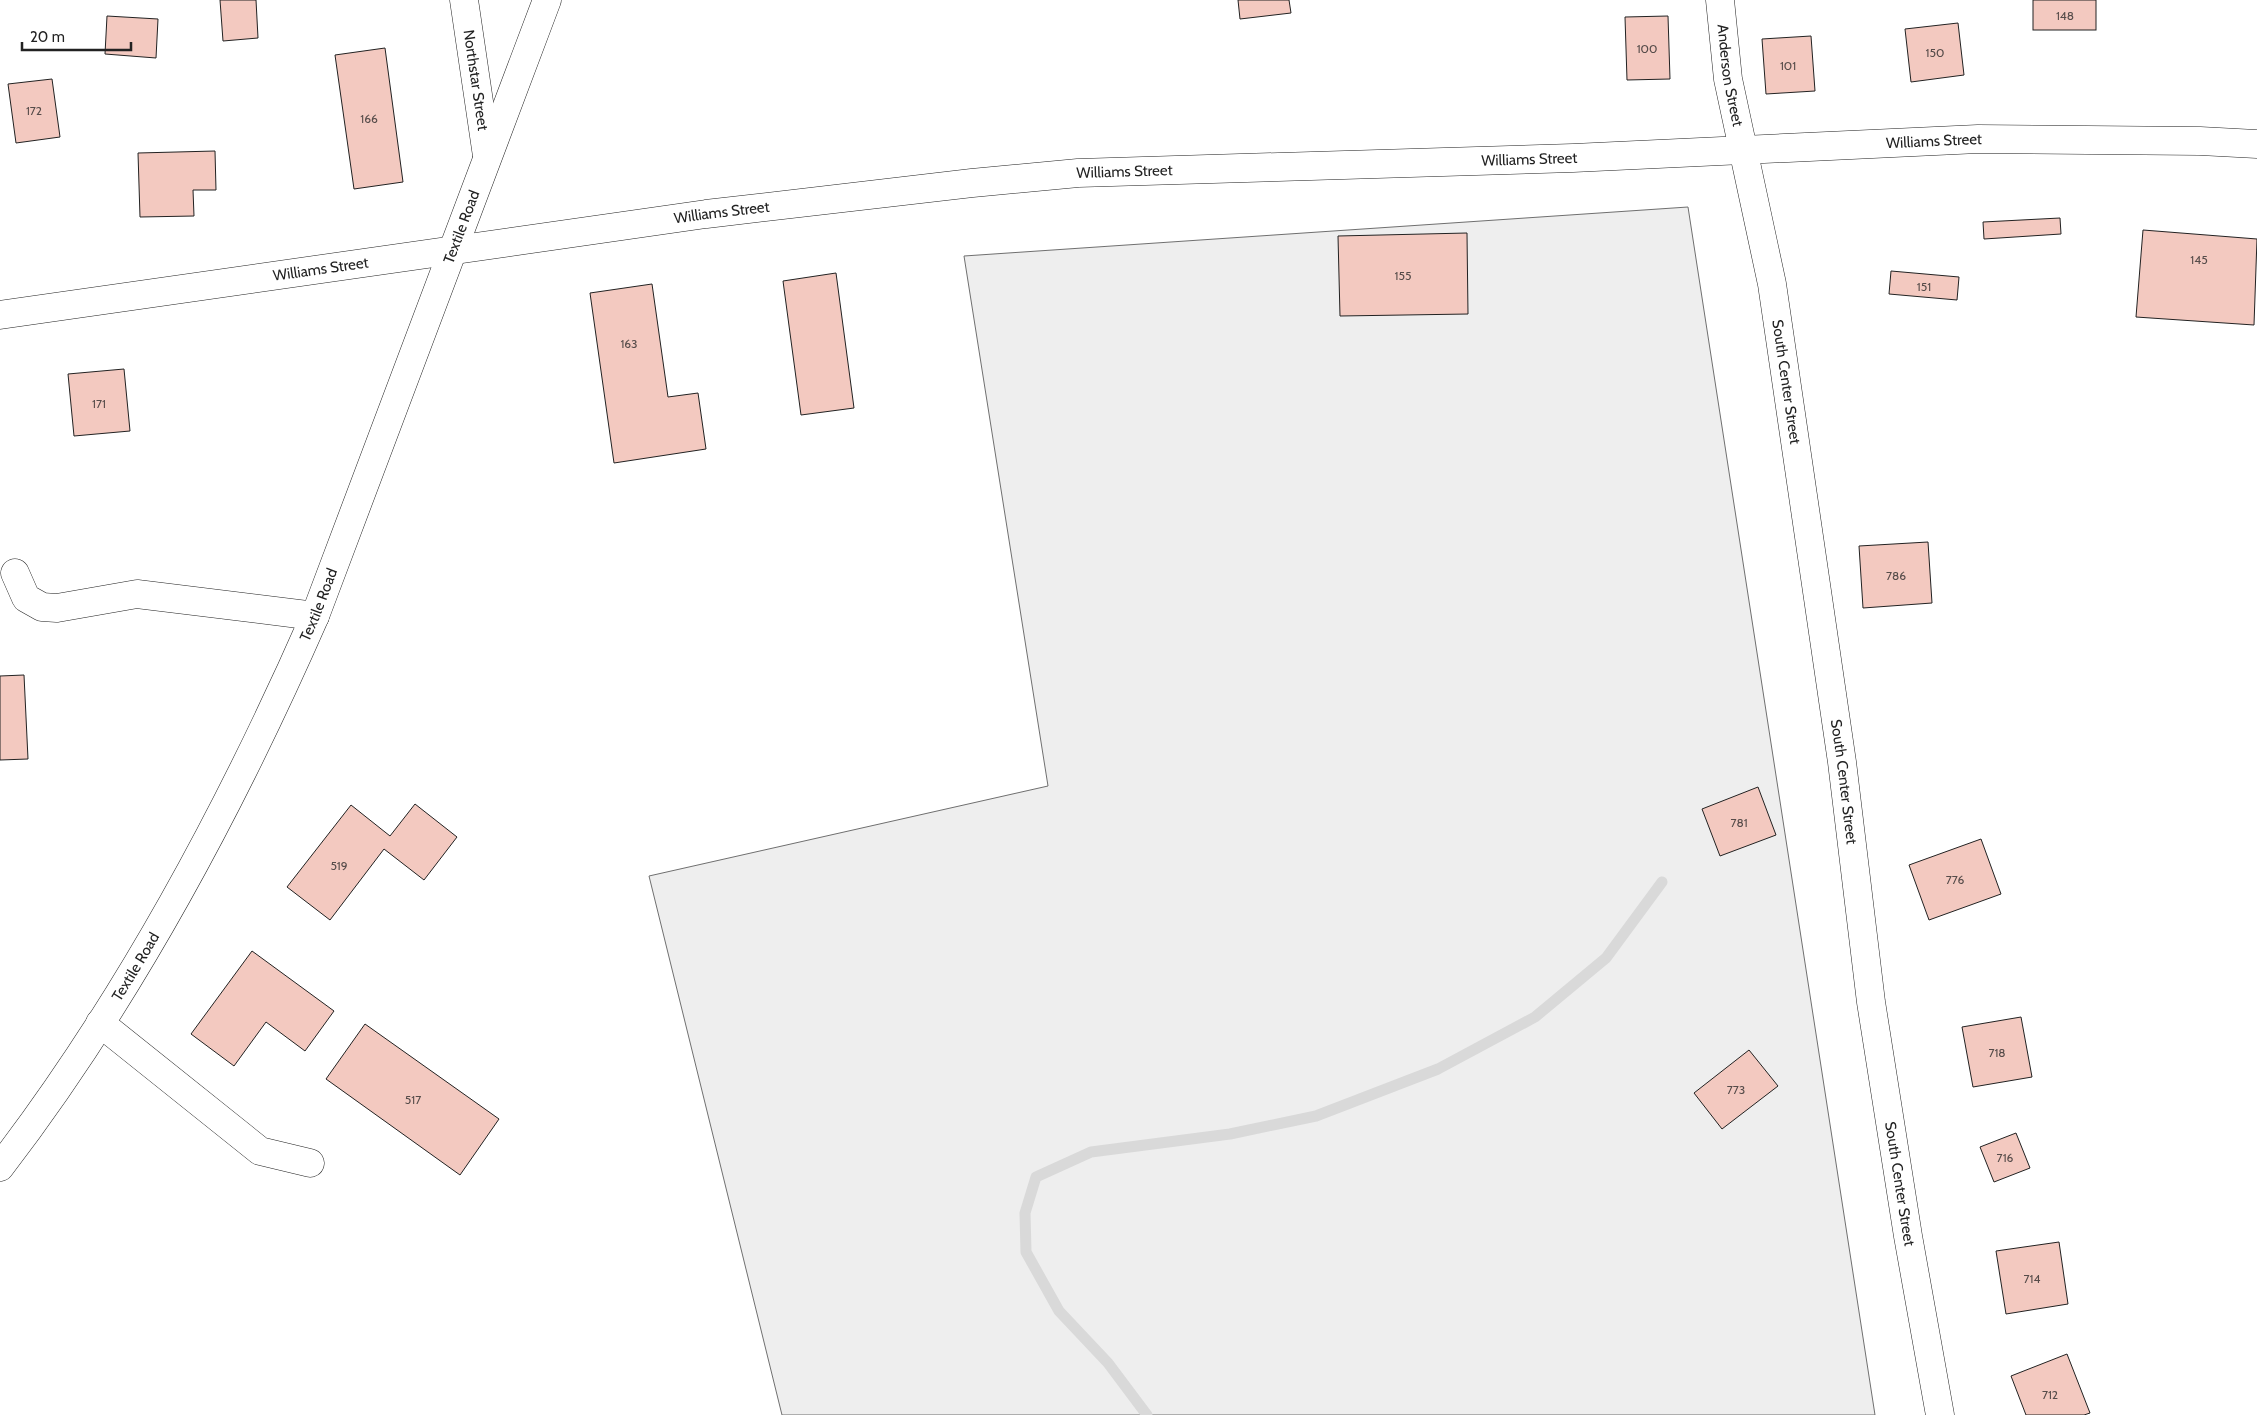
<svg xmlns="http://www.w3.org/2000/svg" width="2257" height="1415" font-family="Cabin,sans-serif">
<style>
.green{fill:#eee;stroke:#6f6f6f}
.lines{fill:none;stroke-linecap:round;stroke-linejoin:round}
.stream{stroke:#d9d9d9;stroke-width:11}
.building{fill:#f3c9c0;stroke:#222}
.minor-casing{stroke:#222;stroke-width:29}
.minor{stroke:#fff;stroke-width:28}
.labels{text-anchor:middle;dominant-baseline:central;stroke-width:4;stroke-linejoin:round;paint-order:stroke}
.number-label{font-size:12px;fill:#564c4a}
.street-label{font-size:15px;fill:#222;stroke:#fff}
</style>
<rect width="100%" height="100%" fill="#fff"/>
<polygon class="green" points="1688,207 1875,1415 782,1415 649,876 1048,786 964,256"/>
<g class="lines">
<polyline class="stream" points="1147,1415 1108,1363 1059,1311 1026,1252 1025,1213 1036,1177 1091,1152 1230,1134 1316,1116 1438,1069 1535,1017 1606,958 1662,882"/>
</g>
<g class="building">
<polygon points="220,0 256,0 258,38 223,41"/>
<polygon points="1238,0 1289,0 1291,13 1240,19"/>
<rect x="2033" y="0" width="63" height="30"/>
<polygon points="107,16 158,19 156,58 105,54"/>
<polygon points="1668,16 1670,79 1627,80 1625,17"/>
<polygon points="1958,23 1964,75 1911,82 1905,29"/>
<polygon points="1811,36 1815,91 1766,94 1762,39"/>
<polygon points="385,48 403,182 354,189 335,55"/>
<polygon points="52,79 60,137 16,143 8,84"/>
<polygon points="215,151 216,190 193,190 194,216 140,217 138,153"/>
<polygon points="2060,218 2061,234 1984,239 1983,222"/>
<polygon points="2143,230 2257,239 2254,325 2136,317"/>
<polygon points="1467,233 1468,314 1340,316 1338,236"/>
<polygon points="1891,271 1959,277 1957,300 1889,294"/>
<polygon points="836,273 854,408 801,415 783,281"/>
<polygon points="652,284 668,397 698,393 706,449 614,463 590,293"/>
<polygon points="124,369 130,431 74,436 68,374"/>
<polygon points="1928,542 1932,603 1863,608 1859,546"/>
<polygon points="24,675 28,759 0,760 0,676"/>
<polygon points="1758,787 1776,835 1720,856 1702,809"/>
<polygon points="415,804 457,837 424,880 384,849 330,920 287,887 351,805 390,836"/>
<polygon points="1981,839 2001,894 1929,920 1909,865"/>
<polygon points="252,951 334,1011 305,1051 266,1022 234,1066 191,1034"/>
<polygon points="2021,1017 2032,1077 1973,1087 1962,1027"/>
<polygon points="365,1024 499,1119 460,1175 326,1079"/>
<polygon points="1749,1050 1778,1086 1722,1129 1694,1093"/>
<polygon points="2016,1133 2030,1168 1994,1182 1980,1147"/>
<polygon points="2059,1242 2068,1304 2006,1314 1996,1251"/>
<polygon points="2067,1354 2090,1413 2084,1415 2026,1415 2011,1376"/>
</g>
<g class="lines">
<g class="minor-casing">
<g id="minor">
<path id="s1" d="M464,0l23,156"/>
<path id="s2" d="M1720,0l8,79 44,205 70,478 29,240 37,234 32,179"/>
<path id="s3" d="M0,315l706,-101 266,-31 106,-10 495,-15 405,-19 222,2 57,3"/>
<polyline points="15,573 26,598 42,607 57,608 137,594 315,616"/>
<polyline points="100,1023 260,1151 310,1163"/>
<path id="s4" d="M0,1167c129,-168 230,-357 315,-551l232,-616"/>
</g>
</g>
<use href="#minor" class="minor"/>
</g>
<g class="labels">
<g class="number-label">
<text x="2065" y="15">148</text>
<text x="1647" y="48">100</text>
<text x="1935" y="52">150</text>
<text x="1788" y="65">101</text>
<text x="34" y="110">172</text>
<text x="369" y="118">166</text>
<text x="2199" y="259">145</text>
<text x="1403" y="275">155</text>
<text x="1924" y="286">151</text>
<text x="629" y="343">163</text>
<text x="99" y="403">171</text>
<text x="1896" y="575">786</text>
<text x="1739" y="822">781</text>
<text x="339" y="865">519</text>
<text x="1955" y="879">776</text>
<text x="1997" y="1052">718</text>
<text x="1736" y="1089">773</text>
<text x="413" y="1099">517</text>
<text x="2005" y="1157">716</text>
<text x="2032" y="1278">714</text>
<text x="2050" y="1394">712</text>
</g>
<g class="street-label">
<text stroke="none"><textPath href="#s2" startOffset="76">Anderson Street</textPath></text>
<text stroke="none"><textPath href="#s1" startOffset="81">Northstar Street</textPath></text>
<text stroke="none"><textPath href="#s3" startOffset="1944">Williams Street</textPath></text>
<text stroke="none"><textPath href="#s3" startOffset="1539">Williams Street</textPath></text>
<text stroke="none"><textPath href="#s3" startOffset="1134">Williams Street</textPath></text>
<text stroke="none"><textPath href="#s3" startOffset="729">Williams Street</textPath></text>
<text stroke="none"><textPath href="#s4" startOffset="1052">Textile Road</textPath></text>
<text stroke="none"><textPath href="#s3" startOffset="324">Williams Street</textPath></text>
<text stroke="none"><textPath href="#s2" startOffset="388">South Center Street</textPath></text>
<text stroke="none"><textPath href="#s4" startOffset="648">Textile Road</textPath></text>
<text stroke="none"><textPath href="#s2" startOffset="792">South Center Street</textPath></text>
<text stroke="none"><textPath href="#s4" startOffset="242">Textile Road</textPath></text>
<text stroke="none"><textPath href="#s2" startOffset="1198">South Center Street</textPath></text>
</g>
</g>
<path d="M22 42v8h109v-8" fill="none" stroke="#222222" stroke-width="2.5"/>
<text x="30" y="42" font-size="15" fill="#222222" stroke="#ffffff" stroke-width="4" paint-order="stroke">20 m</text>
</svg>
